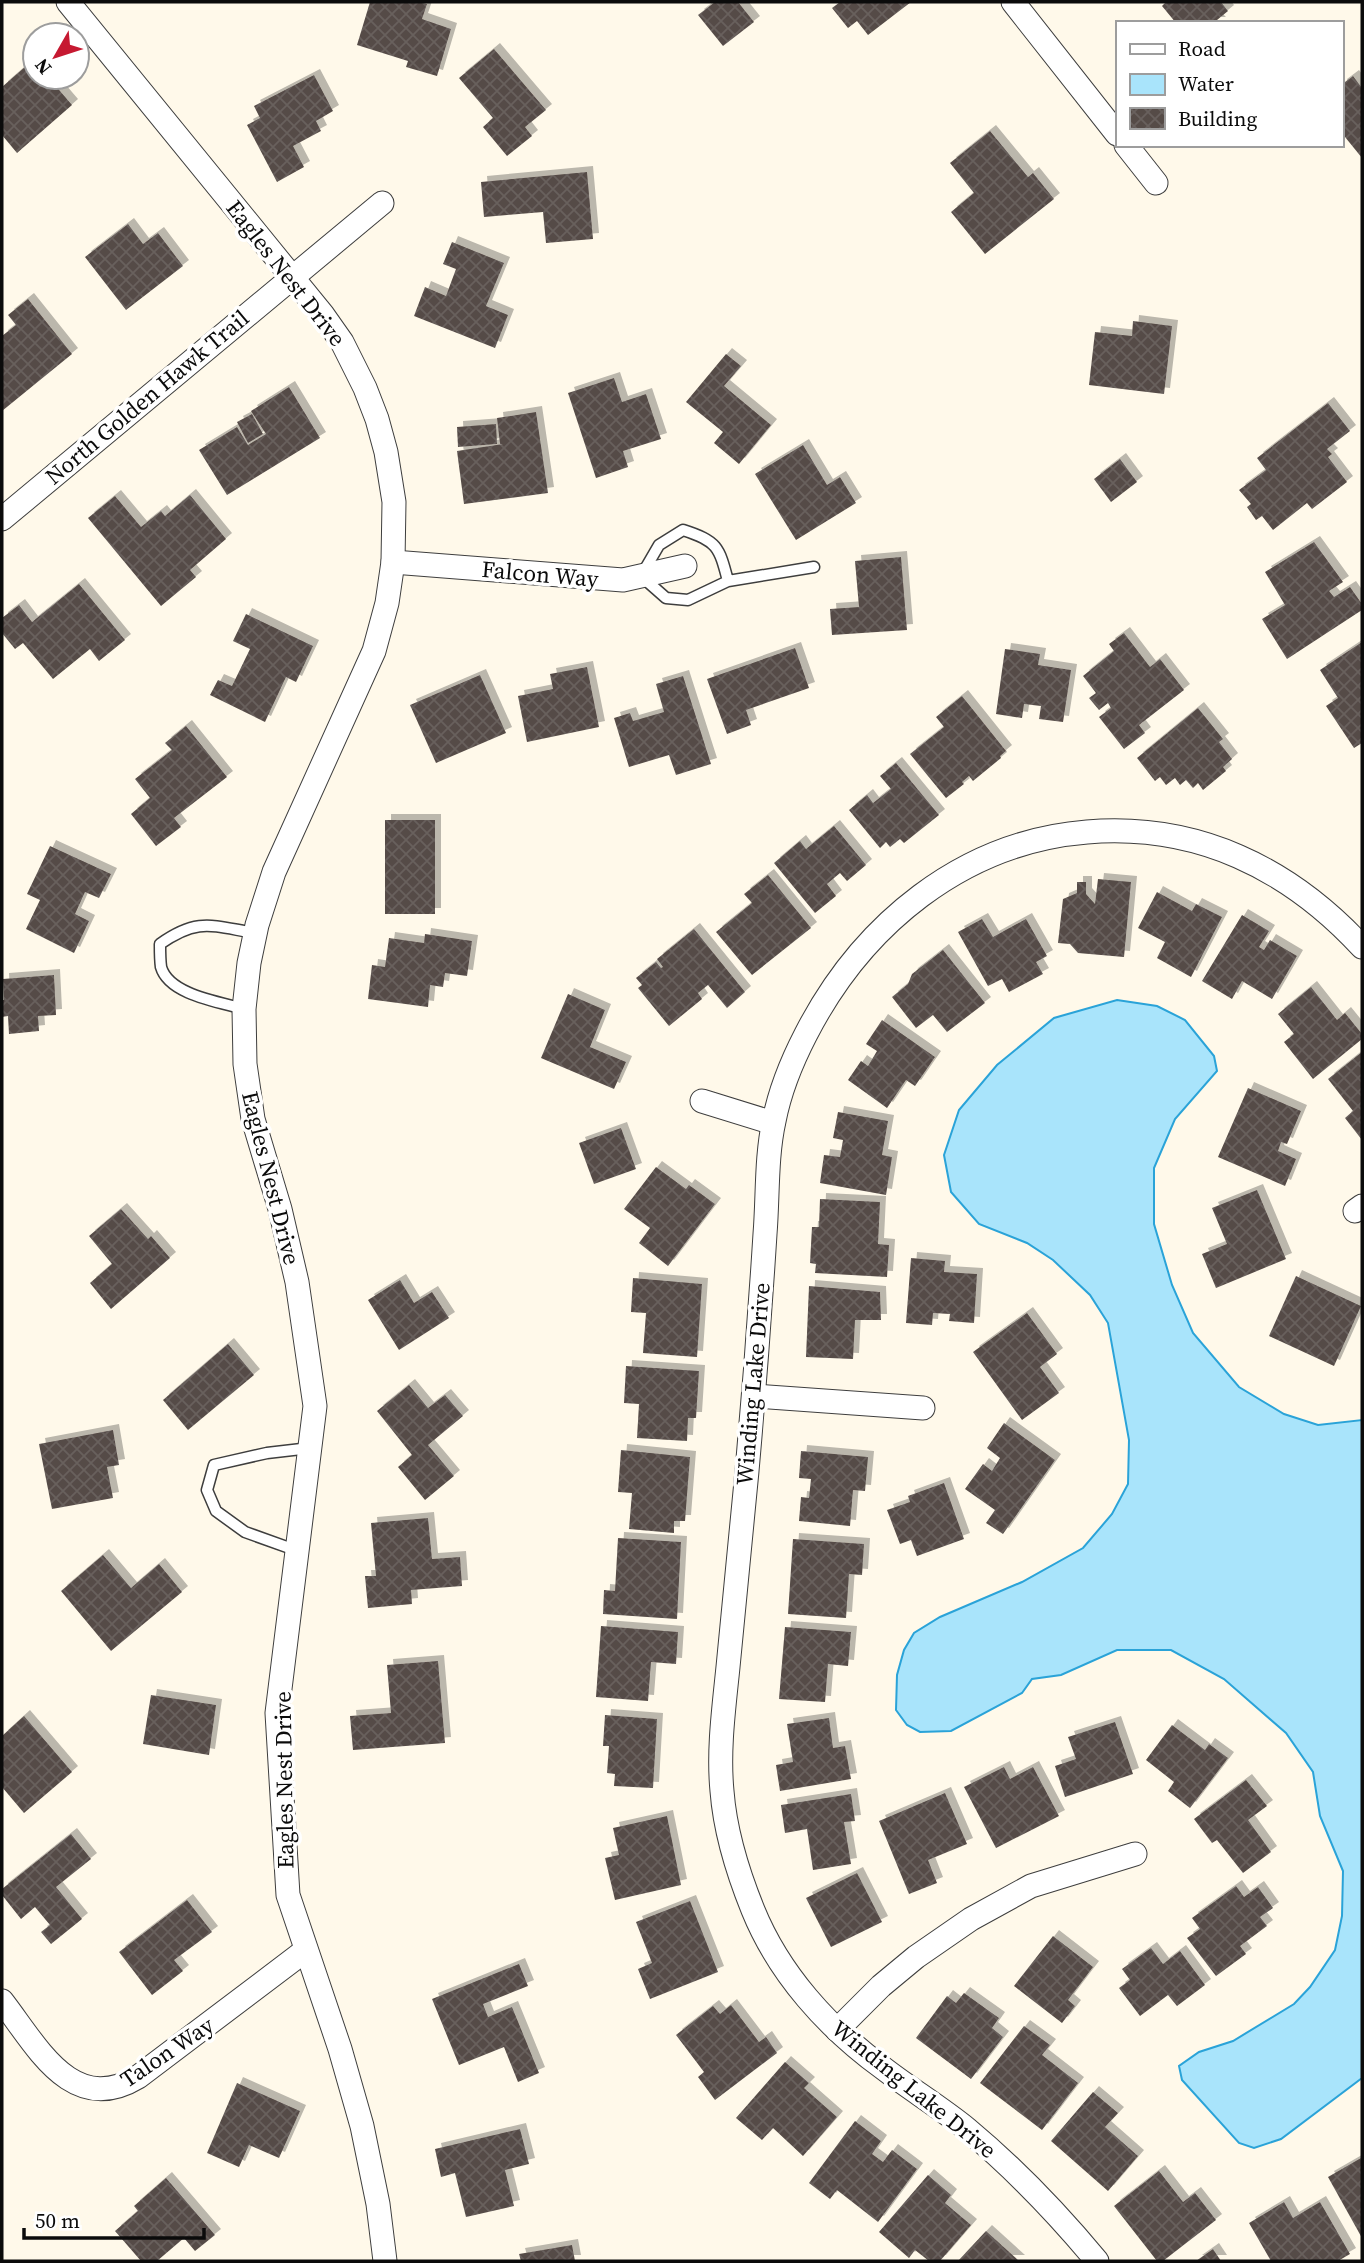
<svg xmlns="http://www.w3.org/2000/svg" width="1364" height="2263" font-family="'Source Serif 4',serif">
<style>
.water{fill:#a9e4fb;stroke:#2aa3d8;stroke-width:2}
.building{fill:url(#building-cross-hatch);filter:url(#shadow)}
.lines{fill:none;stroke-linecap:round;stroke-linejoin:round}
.lane-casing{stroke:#3e3e3e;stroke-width:13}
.street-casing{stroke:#3e3e3e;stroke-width:25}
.lane{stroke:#fff;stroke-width:10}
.street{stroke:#fff;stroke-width:23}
.labels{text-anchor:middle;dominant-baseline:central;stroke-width:7;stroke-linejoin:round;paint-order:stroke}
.street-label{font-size:23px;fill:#0b0b0b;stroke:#fff}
</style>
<defs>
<pattern id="building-cross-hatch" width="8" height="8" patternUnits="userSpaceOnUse" patternTransform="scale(1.75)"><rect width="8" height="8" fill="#554b47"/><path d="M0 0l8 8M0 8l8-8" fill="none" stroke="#68605d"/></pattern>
<filter id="shadow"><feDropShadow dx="6" dy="-6" stdDeviation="0" flood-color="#0004"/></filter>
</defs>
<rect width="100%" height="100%" fill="#fff9ea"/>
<polygon class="water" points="1117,1000 1157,1006 1185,1020 1214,1056 1217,1071 1175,1119 1154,1168 1154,1224 1172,1285 1193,1333 1239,1387 1284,1414 1318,1425 1362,1420 1362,2078 1281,2139 1254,2148 1239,2143 1182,2080 1179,2066 1199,2052 1233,2041 1294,2004 1310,1987 1335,1950 1342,1916 1343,1871 1320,1816 1313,1772 1286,1733 1224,1679 1171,1650 1117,1650 1061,1675 1032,1679 1022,1693 951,1731 920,1732 907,1725 896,1710 897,1675 904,1650 914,1633 940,1617 1022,1582 1083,1548 1112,1514 1128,1484 1129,1440 1108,1323 1090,1295 1053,1260 1027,1243 979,1224 951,1192 944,1155 959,1110 997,1065 1054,1018"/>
<g class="building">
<polygon points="370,2 419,2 427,4 422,19 451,29 437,76 406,67 408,61 357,45"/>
<polygon points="715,2 738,2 754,22 723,46 698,15"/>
<polygon points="840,2 911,2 868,35 857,21 848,28 832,8"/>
<polygon points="1166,2 1221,2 1228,11 1217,20 1220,23 1176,23 1162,6"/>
<polygon points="494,49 546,110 525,127 532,136 507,156 483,127 493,118 459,78"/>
<polygon points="33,60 35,62 35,77 48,77 72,105 17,153 2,135 2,87"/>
<polygon points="314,75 333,111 316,121 321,131 293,146 304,167 277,182 247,125 260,118 254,106"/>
<polygon points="1353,76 1362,88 1362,158 1341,132 1341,85"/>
<polygon points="990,131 1028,177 1033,173 1054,199 985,254 951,212 974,193 950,163"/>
<polygon points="587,172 593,239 546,243 543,212 484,217 481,182"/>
<polygon points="128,224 143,244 158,233 183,266 126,310 85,257"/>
<polygon points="452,242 504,263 486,306 508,315 495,348 414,316 425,287 446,296 456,269 443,264"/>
<polygon points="28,299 72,354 2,411 2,336 16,325 8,315"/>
<polygon points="1133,321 1172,326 1164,394 1089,385 1095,332 1132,336"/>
<polygon points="726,354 741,366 724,386 771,425 739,464 714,443 723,432 686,402"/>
<polygon points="614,378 622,402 646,394 661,439 623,451 628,467 596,478 568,393"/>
<polygon points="289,387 320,438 227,495 199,450 237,427 248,445 266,434 251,411"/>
<polygon points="1328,403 1350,431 1327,449 1332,454 1328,457 1347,482 1312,509 1307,503 1273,530 1262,516 1256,520 1247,507 1251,504 1239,490 1266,470 1257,458"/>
<polygon points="536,412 548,493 464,504 457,451 503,444 500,444 497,418"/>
<polygon points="252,414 263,434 248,443 237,422"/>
<polygon points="496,424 497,444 458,447 457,427"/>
<polygon points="803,445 827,485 840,477 856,503 796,540 755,474"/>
<polygon points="1120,459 1137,482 1111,502 1094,479"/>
<polygon points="190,495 226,539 190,570 196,577 161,606 88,518 115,496 141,527 161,511 165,516"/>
<polygon points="1314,542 1343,582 1329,591 1334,597 1350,587 1362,604 1362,610 1287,659 1262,619 1285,605 1265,572"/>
<polygon points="901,557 907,630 832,635 830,609 859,607 855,561"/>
<polygon points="79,584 125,640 99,661 90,649 53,679 23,643 15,649 2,633 2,618 19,605 32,622"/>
<polygon points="246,614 313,646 296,682 286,677 265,722 210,695 218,680 232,686 250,649 233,641"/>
<polygon points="1124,633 1150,667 1160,659 1184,690 1139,725 1145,733 1124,749 1099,717 1111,708 1108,703 1099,710 1089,698 1096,693 1083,676 1114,651 1109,644"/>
<polygon points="1362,642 1362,743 1354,748 1326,706 1338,698 1320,670"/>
<polygon points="795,648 809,688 746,710 751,725 727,734 707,679"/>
<polygon points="1005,649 1040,654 1038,665 1071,670 1063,722 1039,719 1041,706 1024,704 1022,718 996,714"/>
<polygon points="587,667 599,727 527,742 518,696 553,689 550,674"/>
<polygon points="480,675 506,733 436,763 410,705"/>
<polygon points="683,676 711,764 676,775 669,755 629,767 614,718 630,713 633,721 664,712 656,684"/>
<polygon points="962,696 1006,751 1000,756 1001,758 973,781 969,776 962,782 964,784 946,798 910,754 944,727 936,717"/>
<polygon points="1198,708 1223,739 1219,742 1232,759 1223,767 1226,771 1203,790 1198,783 1193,788 1186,780 1180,785 1175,778 1166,785 1160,777 1155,781 1137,758"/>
<polygon points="186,726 227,777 174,818 181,827 156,846 131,814 150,798 135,779 172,750 165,743"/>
<polygon points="896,763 939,815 904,843 900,839 890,847 886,842 880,848 849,810 867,795 873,803 891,789 880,776"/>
<rect x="385" y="820" width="50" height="94"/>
<polygon points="834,826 866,865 847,881 840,873 827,884 836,896 815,913 774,863 800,841 806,849"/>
<polygon points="50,846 111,874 99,898 85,892 75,914 89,921 74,953 26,929 40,900 27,894"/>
<polygon points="768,875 811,928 752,975 716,932 752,903 744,894"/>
<polygon points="1098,879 1131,882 1124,957 1078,953 1070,944 1058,943 1063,899 1077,893 1077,882 1086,882 1086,894 1095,904"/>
<polygon points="1157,892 1192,911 1196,904 1222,917 1191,977 1157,958 1165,942 1138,928"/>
<polygon points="1242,915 1269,931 1259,947 1264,950 1270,940 1297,956 1272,999 1242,981 1232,999 1202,981"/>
<polygon points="982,919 993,937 1026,919 1047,956 1036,962 1043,974 1009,992 1002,979 988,986 958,932"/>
<polygon points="694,929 745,992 727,1008 708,985 698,993 702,999 669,1026 638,988 642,985 636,978 656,962 661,968 663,967 657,959"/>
<polygon points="425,934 472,941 467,976 445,973 443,987 430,985 428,1007 368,999 372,965 385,967 389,938 424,943"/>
<polygon points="943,950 985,1003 947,1032 933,1015 916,1028 892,997 908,984 912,974"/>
<polygon points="54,975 56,1015 38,1016 39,1031 9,1034 8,1016 2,1017 2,1000 4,1000 3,979"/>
<polygon points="1311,987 1337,1020 1345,1013 1362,1034 1362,1039 1313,1079 1284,1042 1294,1034 1278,1014"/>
<polygon points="568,994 605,1010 590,1047 626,1062 614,1089 541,1058"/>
<polygon points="882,1020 935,1057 915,1086 906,1080 887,1108 848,1080 861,1061 868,1066 877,1051 866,1044"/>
<polygon points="1362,1052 1362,1140 1345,1118 1353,1111 1328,1079"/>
<polygon points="1248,1088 1301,1111 1287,1144 1281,1142 1278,1151 1296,1159 1285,1186 1218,1157"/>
<polygon points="838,1112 888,1121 882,1155 892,1157 886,1195 820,1183 824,1155 840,1157 843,1140 833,1138"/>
<polygon points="621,1128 636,1169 594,1184 579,1143"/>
<polygon points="656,1167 686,1189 689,1185 715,1204 668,1266 639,1243 650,1228 624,1209"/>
<polygon points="1257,1190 1286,1259 1216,1288 1202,1254 1227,1244 1212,1208"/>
<polygon points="820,1199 880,1202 878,1244 889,1245 887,1277 815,1273 816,1264 810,1263 812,1227 819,1227"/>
<polygon points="121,1209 148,1239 151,1236 170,1258 111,1309 90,1283 112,1264 89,1236"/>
<polygon points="911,1258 945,1261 944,1272 977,1274 974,1323 949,1321 950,1314 933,1313 932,1325 906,1323"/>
<polygon points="1296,1276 1361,1306 1334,1366 1269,1336"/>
<polygon points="633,1278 702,1284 697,1357 643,1353 646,1313 631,1312"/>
<polygon points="400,1280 414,1303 432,1292 449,1318 399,1350 368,1300"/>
<polygon points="809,1286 880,1292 881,1320 855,1320 853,1359 806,1357"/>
<polygon points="1027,1313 1057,1354 1040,1367 1059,1393 1022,1420 973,1352"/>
<polygon points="228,1344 254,1375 188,1430 163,1400"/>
<polygon points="626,1366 699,1371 696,1418 688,1418 687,1441 637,1438 639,1404 624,1403"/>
<polygon points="409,1385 428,1408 445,1395 463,1416 428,1445 454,1476 425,1500 398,1467 412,1455 377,1411"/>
<polygon points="1004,1423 1055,1460 1003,1534 986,1523 995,1510 965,1489 983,1464 992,1471 1000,1458 987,1448"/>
<polygon points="113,1430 119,1465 107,1467 113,1498 52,1509 39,1444"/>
<polygon points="621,1450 690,1457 685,1521 674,1521 674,1533 629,1529 632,1493 618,1492"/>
<polygon points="801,1451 868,1457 865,1491 853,1490 850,1526 799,1521 801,1497 809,1498 811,1479 799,1478"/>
<polygon points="944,1483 964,1539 917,1556 911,1540 900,1544 887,1510 910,1502 908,1496"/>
<polygon points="428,1518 432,1559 460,1557 462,1586 411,1590 412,1604 368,1608 365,1576 376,1576 371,1523"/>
<polygon points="618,1538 681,1542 677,1619 603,1614 604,1590 615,1591"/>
<polygon points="793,1539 864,1544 862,1575 849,1574 846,1618 788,1614"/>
<polygon points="103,1555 131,1588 159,1564 182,1592 111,1651 61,1591"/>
<polygon points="601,1626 678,1632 676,1664 651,1662 648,1701 596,1697"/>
<polygon points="785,1627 851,1632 848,1666 828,1664 825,1702 779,1699"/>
<polygon points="438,1661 445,1743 353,1750 350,1716 391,1713 387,1665"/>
<polygon points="151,1695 216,1705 209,1755 143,1744"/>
<polygon points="605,1715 657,1719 653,1788 614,1786 615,1774 607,1773 609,1746 603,1746"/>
<polygon points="24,1716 72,1772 24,1813 2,1787 2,1736"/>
<polygon points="829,1718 833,1748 845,1746 851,1779 780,1791 776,1765 793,1762 787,1724"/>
<polygon points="1115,1722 1133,1774 1065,1797 1055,1766 1076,1759 1068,1737"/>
<polygon points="1172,1725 1205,1750 1209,1744 1228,1758 1190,1808 1168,1791 1174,1782 1146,1760"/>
<polygon points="1004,1767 1010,1779 1033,1767 1059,1816 996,1848 964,1787"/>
<polygon points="1246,1780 1267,1806 1248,1820 1271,1852 1243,1873 1217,1840 1212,1843 1194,1819"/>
<polygon points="945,1793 967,1844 928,1860 937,1883 909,1894 879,1821"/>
<polygon points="851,1794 855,1821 844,1822 851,1864 813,1870 807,1829 785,1833 781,1805"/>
<polygon points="667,1816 681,1885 615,1900 605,1858 619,1855 613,1828"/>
<polygon points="71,1834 91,1859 56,1887 82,1919 51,1944 41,1932 50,1925 35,1907 21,1919 2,1895 2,1889"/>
<polygon points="857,1873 882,1922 831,1947 806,1898"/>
<polygon points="1236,1886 1244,1897 1258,1887 1273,1908 1260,1917 1267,1926 1240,1946 1246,1954 1216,1976 1187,1938 1200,1929 1192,1918"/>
<polygon points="187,1900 212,1932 174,1960 183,1971 152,1995 119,1952"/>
<polygon points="690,1901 718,1972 650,1999 638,1969 652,1963 636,1922"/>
<polygon points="1053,1936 1093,1967 1068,2000 1075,2006 1062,2023 1014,1986"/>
<polygon points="1151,1948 1163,1964 1180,1951 1205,1985 1177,2006 1168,1995 1140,2016 1119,1988 1130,1980 1122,1969"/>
<polygon points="519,1964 528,1986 483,2004 488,2017 512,2007 539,2073 518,2082 504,2047 459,2065 432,1999"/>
<polygon points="964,1993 999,2018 992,2028 1003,2037 971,2079 916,2038 947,1996 956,2003"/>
<polygon points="731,2005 759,2042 766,2037 777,2053 715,2100 698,2077 704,2072 676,2035 713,2006 720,2014"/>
<polygon points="1024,2026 1050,2045 1042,2055 1078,2083 1042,2130 980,2083"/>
<polygon points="785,2062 809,2083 804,2088 837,2117 803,2156 773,2128 762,2140 736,2118"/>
<polygon points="237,2083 300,2111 279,2158 249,2145 239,2167 207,2153"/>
<polygon points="1093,2092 1118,2113 1105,2127 1138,2156 1108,2191 1051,2141"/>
<polygon points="855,2121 881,2141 872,2154 883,2162 892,2150 917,2169 878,2222 837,2190 830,2199 809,2183"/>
<polygon points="520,2129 529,2164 505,2170 514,2206 466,2217 455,2173 441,2177 435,2149"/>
<polygon points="1361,2158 1362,2160 1362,2238 1328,2177"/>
<polygon points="1159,2171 1183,2202 1195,2193 1216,2220 1163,2261 1157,2261 1114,2206"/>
<polygon points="928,2175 951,2195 945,2203 971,2225 940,2261 929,2261 915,2250 909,2258 879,2232"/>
<polygon points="166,2178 215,2235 195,2251 184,2238 157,2261 141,2261 115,2231 138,2211 134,2206"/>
<polygon points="1284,2202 1293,2218 1320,2202 1350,2254 1338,2261 1271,2261 1249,2223"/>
<polygon points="986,2231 1019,2261 958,2261"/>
<polygon points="572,2245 575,2261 521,2261 519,2254"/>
<polygon points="1213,2249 1221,2261 1196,2261"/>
</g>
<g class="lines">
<g class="lane-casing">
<g id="lane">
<path d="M728,581c-9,-35 -11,-40 -45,-51l-24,15 -18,31 25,22 22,2 40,-19 86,-14"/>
<path d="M244,1009c-24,-7 -75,-14 -83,-42 -1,-7 -1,-16 -1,-23 38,-27 52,-18 95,-11"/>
<polyline points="298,1551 245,1532 216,1511 207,1490 214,1465 267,1453 310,1448"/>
</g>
</g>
<g class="street-casing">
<g id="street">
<polyline points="68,2 323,315 342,342 365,388 377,419 386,452 394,502 393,562 387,603 374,651 274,872 257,925 249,963 244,1009 245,1064 253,1119 280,1209 297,1282 315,1406 277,1713 288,1895 340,2049 362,2126 378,2204 385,2261"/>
<polyline points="1013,2 1117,134"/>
<polyline points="1126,145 1156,183"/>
<polyline points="2,519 382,203"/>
<polyline points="393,562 623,580 685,566"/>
<polyline points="702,1101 773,1123"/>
<polyline points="1355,1211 1362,1206"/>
<polyline points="754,1396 923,1408"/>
<path d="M2,2001c35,45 70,116 136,76l168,-127"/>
<polyline points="837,2030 881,1986 916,1957 971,1919 1031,1886 1135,1854"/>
<path d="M1097,2261c-40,-48 -82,-92 -130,-132 -27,-22 -57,-40 -84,-61 -55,-40 -104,-94 -130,-158 -15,-37 -28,-79 -31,-119 -4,-41 2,-84 6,-124 6,-65 13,-131 19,-196 7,-79 13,-158 18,-237 3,-37 1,-77 9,-113 6,-31 18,-60 32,-87 56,-109 156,-192 281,-202 110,-9 202,36 275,115"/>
</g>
</g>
<use href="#lane" class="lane"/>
<use href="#street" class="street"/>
</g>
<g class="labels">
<g class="street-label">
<text transform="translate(286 273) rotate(52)">Eagles Nest Drive</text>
<text transform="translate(147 397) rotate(-40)">North Golden Hawk Trail</text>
<text transform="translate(540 574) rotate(5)">Falcon Way</text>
<text transform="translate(271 1178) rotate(76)">Eagles Nest Drive</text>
<text transform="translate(753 1384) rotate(-85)">Winding Lake Drive</text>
<text transform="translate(284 1780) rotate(-91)">Eagles Nest Drive</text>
<text transform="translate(167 2052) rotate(-34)">Talon Way</text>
<text transform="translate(914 2089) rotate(39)">Winding Lake Drive</text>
</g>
</g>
<rect width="1364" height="2263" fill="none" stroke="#0b0b0b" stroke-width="7"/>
<rect x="1116" y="21" width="228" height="126" fill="#ffffff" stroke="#9d9d9d" stroke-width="2"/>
<rect x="1130" y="44" width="35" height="10" fill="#ffffff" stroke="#9d9d9d" stroke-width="2"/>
<text x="1178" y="56" font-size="21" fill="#0b0b0b">Road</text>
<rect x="1130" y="74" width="35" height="21" fill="#a9e4fb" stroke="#9d9d9d" stroke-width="2"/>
<text x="1178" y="91" font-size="21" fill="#0b0b0b">Water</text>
<rect x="1130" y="108" width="35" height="21" fill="url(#building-cross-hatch)" stroke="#9d9d9d" stroke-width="2"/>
<text x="1178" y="126" font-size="21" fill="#0b0b0b">Building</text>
<g transform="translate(56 56) rotate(231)"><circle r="33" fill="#ffffff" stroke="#9d9d9d" stroke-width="2"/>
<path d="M0-5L12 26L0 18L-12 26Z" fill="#c61931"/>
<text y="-10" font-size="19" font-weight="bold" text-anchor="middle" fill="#0b0b0b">N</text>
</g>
<path d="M24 2228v10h180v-10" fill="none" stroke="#0b0b0b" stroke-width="3.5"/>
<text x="35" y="2228" font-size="21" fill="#0b0b0b" stroke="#ffffff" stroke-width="5" paint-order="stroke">50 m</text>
</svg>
